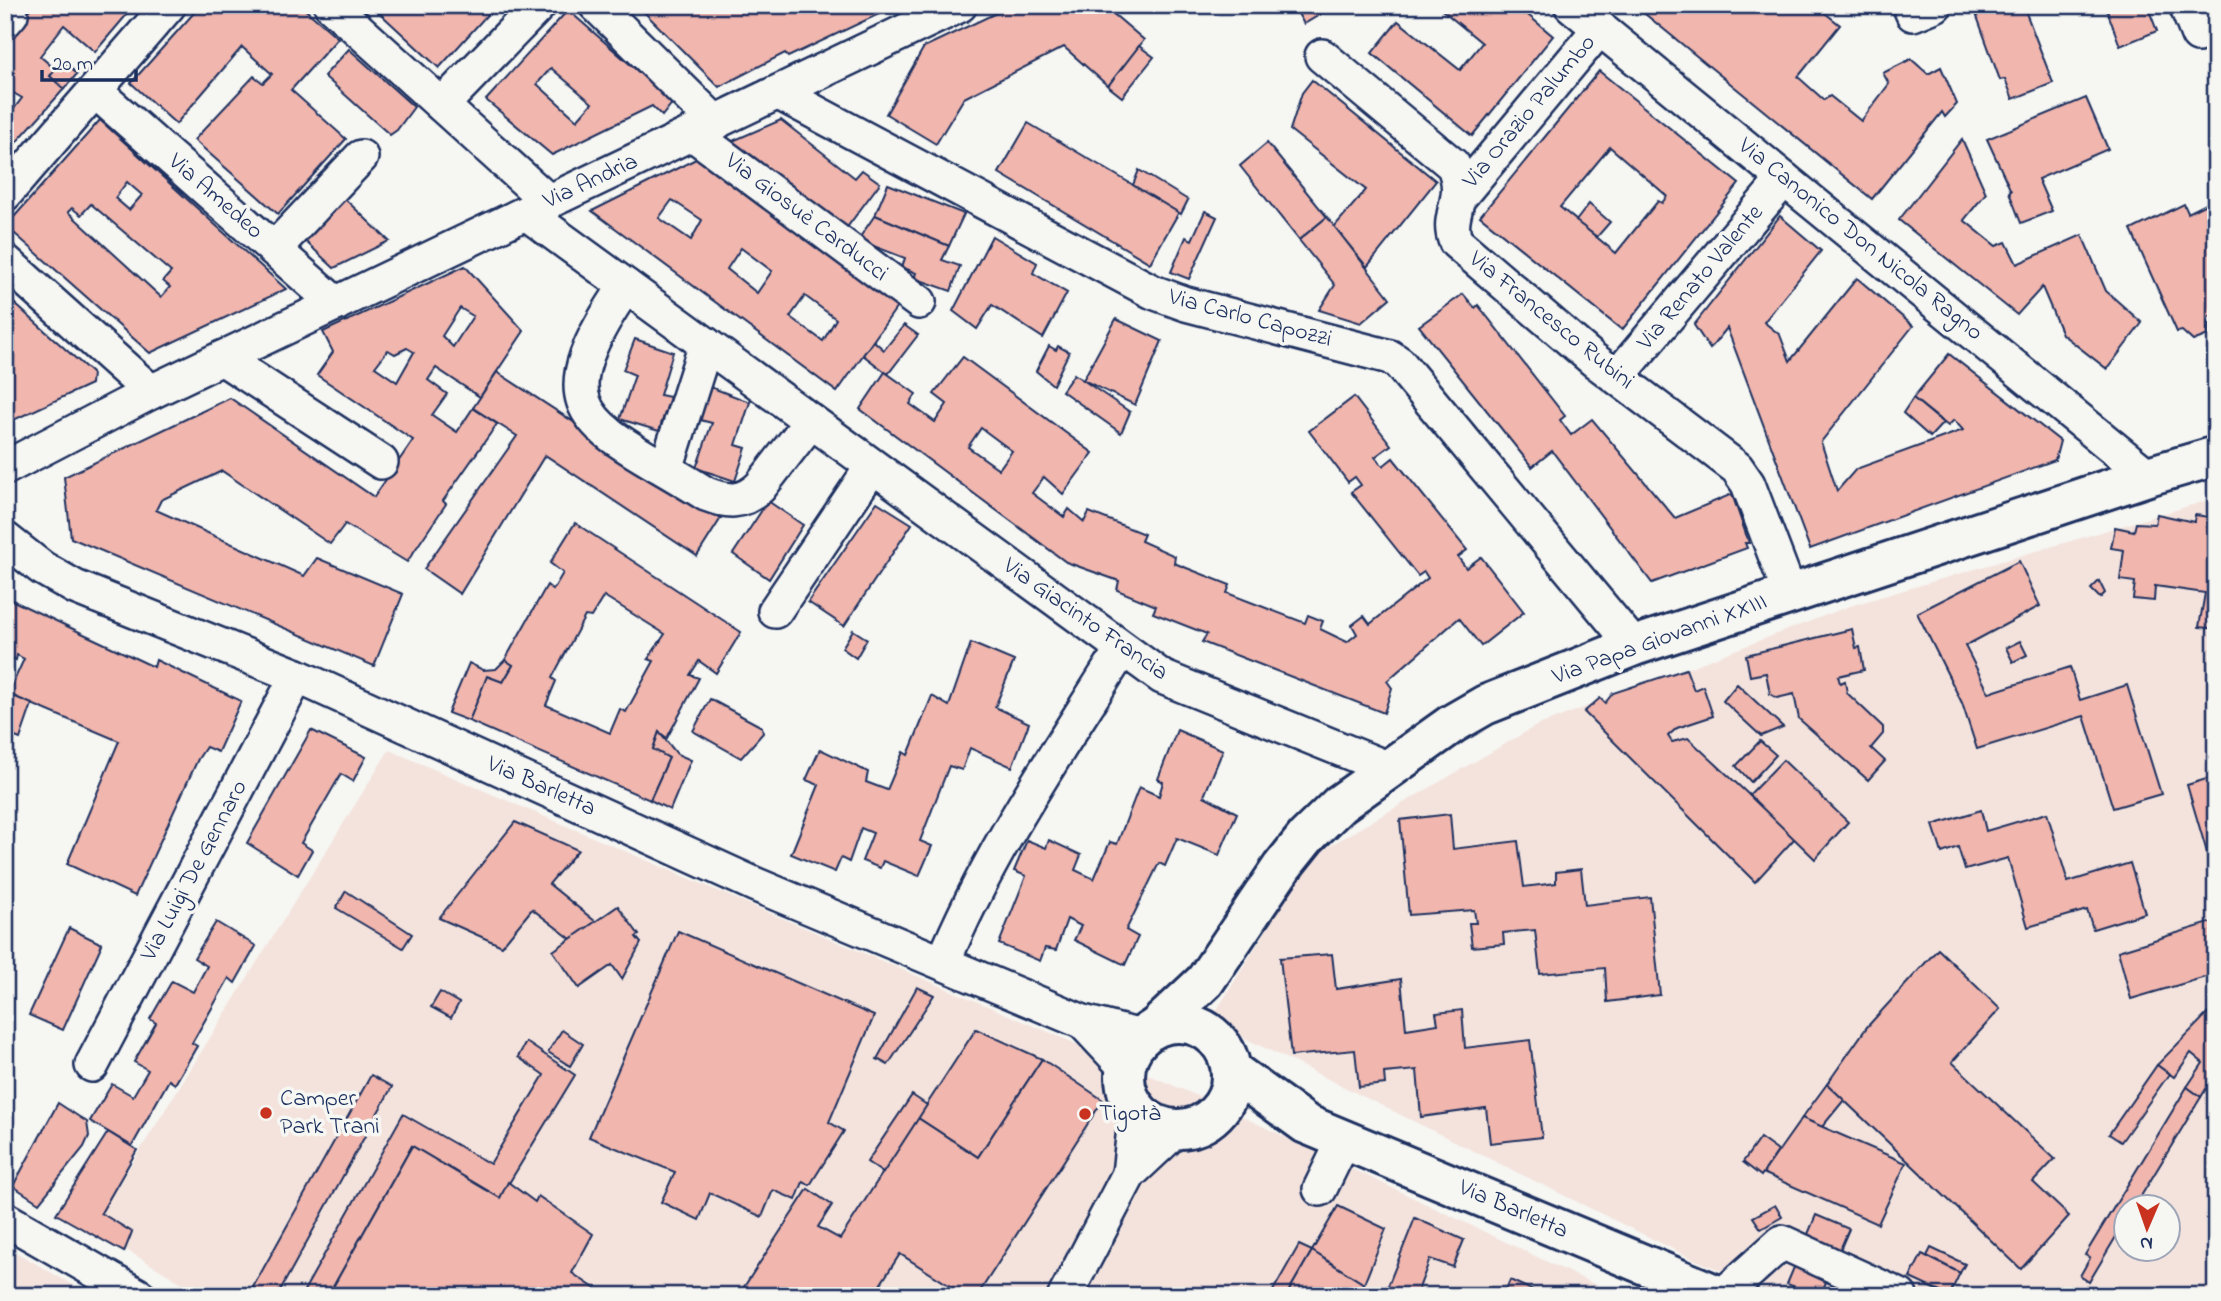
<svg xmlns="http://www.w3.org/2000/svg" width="2221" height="1301" font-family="'Indie Flower',sans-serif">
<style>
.built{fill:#f4e3dd;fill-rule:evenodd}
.building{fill:#f1b6ad;stroke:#1b2f5e;stroke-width:2;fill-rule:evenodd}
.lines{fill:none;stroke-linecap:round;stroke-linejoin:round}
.minor-casing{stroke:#1b2f5e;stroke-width:38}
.major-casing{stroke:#1b2f5e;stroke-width:44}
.minor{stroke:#f6f6f2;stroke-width:33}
.major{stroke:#f6f6f2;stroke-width:38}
.poi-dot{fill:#c8321e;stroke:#f6f6f2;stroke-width:2.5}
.labels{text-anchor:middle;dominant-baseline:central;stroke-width:7;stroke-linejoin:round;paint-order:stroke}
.street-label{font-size:24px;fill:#1b2f5e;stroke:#f6f6f2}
.poi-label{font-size:24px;fill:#1b2f5e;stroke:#f6f6f2;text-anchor:start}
</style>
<rect width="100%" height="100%" fill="#f6f6f2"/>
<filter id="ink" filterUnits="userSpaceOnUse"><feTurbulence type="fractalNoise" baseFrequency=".0143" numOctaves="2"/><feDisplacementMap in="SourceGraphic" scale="14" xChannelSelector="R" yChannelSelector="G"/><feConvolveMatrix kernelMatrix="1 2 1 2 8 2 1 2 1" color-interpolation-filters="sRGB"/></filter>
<g filter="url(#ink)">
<g class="built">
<path d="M2216,498v798h-434l-91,-38 -481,-237 102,-165 224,-130 314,-120zM2126,1206h42v42h-42z"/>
<polygon points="389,750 1214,1103 1619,1296 204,1296 91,1229"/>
<polygon points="5,1246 92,1296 5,1296"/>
</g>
<g class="building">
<polygon points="33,5 135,5 95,52 64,25 40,56 56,70 50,76 64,89 5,155 5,97 9,100 6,104 13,110 22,98 5,88 5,42"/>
<polygon points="201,5 300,5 338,38 291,90 346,139 278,214 194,140 254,76 263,83 272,74 242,47 176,124 131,83"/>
<polygon points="371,5 428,5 432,9 435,5 496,5 439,68"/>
<polygon points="637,5 869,5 879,14 788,57 785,53 719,87"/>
<polygon points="1013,5 1103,5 1144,40 1108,86 1064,47 964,98 936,144 886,114 924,47"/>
<polygon points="1293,5 1336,5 1304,24"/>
<polygon points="1436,5 1516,5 1553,36 1472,136 1372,53 1398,21 1460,70 1482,43"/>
<polygon points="1634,5 1815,5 1840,25 1798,77 1824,100 1830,96 1861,121 1889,84 1883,73 1911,59 1928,74 1941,67 1957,104 1945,117 1942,112 1872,199"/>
<polygon points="1989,5 2023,5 2053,83 2013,99 2005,79 2000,80 1975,11"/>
<polygon points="2105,5 2147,5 2157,31 2120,46"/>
<path d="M568,10l105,92 -11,14 -10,-10 -100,49 -66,-55zM551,68l41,35 -15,17 -40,-36z"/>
<polygon points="1139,46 1154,57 1122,97 1108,86"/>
<polygon points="349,49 414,107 397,130 390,135 324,76"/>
<polygon points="63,61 77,74 64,89 50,76"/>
<path d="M1599,71l140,113 -117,146 -142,-114zM1610,147l57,49 -5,7 -4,-2 -42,52 -56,-46z"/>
<polygon points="1312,80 1436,181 1367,267 1334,227 1366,190 1290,130 1302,93"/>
<polygon points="2086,98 2108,149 2038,179 2052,211 2021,223 2009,192 2011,191 1987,139"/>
<path d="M100,120l186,169 -136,64 -144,-127zM127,182l15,13 -13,15 -14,-12zM91,204l80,68 -8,9 7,6 -9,10 -93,-85 4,-4 9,7z"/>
<polygon points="781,120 855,178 862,170 880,183 845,230 728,143"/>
<polygon points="1028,123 1179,212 1150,263 999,173"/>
<polygon points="1962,139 1986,193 1964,220 1996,246 2006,242 2017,264 2082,235 2106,291 2142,323 2107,369 2062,334 2042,287 2017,315 1899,220"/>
<polygon points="1267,143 1327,217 1299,240 1240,166"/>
<path d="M700,157l199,147 -62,88 -245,-181zM672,200l30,20 -11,20 -32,-22zM741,248l31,23 -15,22 -30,-24zM805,296l31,23 -13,22 -33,-24z"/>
<polygon points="1139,170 1188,200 1181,214 1133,185"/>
<polygon points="888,184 964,214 949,246 875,215"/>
<polygon points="344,198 389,241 334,268 304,240"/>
<polygon points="2216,199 2216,314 2208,317 2208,335 2193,341 2182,331 2177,332 2131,230 2184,204 2188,213"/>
<polygon points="1589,204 1610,222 1597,237 1576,221"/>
<polygon points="1205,211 1217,217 1189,279 1171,272 1186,237 1192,240"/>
<polygon points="875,215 949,246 942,260 960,266 951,291 914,278 916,273 902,267 905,258 858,240"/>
<polygon points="1780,216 1821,251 1764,322 1780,335 1790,361 1857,278 1913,326 1821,442 1837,491 1856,469 1963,430 1954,420 1948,426 1913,398 1949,354 2060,441 2055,460 1810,549 1727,328 1710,349 1694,325"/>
<polygon points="1327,217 1390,298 1361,323 1319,310 1335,285 1299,240"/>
<polygon points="992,236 1037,263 1033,273 1067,293 1043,338 992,305 977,329 953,311"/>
<path d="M465,266l59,65 -44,66 -44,-29 -8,12 19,14 -15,21 25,17 16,-24 24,16 -54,77 3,3 -39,58 -62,-38 -15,20 -108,-73 -61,29 -5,10 148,66 13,-18 86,36 -29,72 -303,-128 -7,-61 166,-79 144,99 39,-57 -96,-65 16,-23 -10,-20zM460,308l13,8 -20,31 -11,-11zM407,348l7,4 -17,30 -22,-15 13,-17 7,4z"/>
<polygon points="1463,294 1475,308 1478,305 1565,416 1560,420 1571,435 1592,419 1675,518 1732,494 1749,543 1745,543 1747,548 1652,583 1552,451 1532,467 1419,326"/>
<polygon points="5,295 92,373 91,384 5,424"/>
<polygon points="1116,319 1162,341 1135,405 1083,380"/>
<polygon points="904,325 918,335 888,374 863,355 874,341 884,350"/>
<polygon points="635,339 673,352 660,395 670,397 659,431 620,419 635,375 623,370"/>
<polygon points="1049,346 1056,350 1058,346 1069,352 1053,385 1036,371"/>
<path d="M963,357l130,96 -30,41 -19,-17 -12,16 32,24 5,-8 15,13 5,-10 55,22 -3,7 34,15 -1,7 56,22 -3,8 78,30 3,-8 15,6 -3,8 27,13 10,-8 -5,-9 12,-9 6,8 58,-46 -4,-6 -6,4 -67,-84 10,-7 -6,-8 -7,5 -39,-51 45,-34 37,48 -16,12 8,9 10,-8 74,92 -9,7 8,11 15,-11 43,55 -43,34 -22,-28 -72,63 5,7 -8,25 -182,-71 5,-8 -54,-21 3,-7 -39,-16 2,-9 -53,-19 -206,-153 25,-37 31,22 -6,10 25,18 12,-18 -13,-10zM981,428l31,23 -13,18 -31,-22z"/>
<polygon points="497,372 721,518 697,556 545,455 460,594 424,569 517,436 473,408"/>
<polygon points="1074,374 1130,412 1121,433 1062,391"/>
<polygon points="710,387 750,402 736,445 746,448 735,481 696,468 712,423 700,420"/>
<polygon points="1913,398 1943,423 1930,437 1903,413"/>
<polygon points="768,501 803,525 769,579 733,554"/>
<polygon points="877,502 912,524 844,626 808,602"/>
<polygon points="2157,514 2194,522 2195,515 2216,518 2216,629 2199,627 2205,593 2155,586 2154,601 2133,599 2135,582 2120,580 2124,550 2111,548 2115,527 2134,531 2136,523 2155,524"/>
<path d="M575,523l166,109 -25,41 -17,-12 -9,14 9,3 -32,60 -8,-6 -6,17 16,9 -19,42 -181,-79 18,-45 16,6 10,-17 -8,-5 42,-75 6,5 10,-17 -13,-10zM604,596l61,38 -17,25 6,2 -28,51 -6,-3 -10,24 -64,-28 10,-24 -4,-3 33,-62 6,1z"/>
<polygon points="2019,561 2040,606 1965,646 1989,693 2070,667 2080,700 2127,685 2161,794 2113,808 2084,716 1977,749 1962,703 1917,613"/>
<polygon points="2099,581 2105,593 2100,598 2091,589"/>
<polygon points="5,597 154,667 156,660 241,701 218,752 206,747 198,759 135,896 67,864 119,741 8,694 24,659 17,655 16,660 5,655"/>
<polygon points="1852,629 1856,648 1860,647 1864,670 1838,676 1840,683 1845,681 1847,693 1883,727 1883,734 1871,748 1885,761 1868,780 1799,719 1794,694 1777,698 1770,694 1766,673 1750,676 1746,655"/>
<polygon points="853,630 867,639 856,658 842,648"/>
<polygon points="2214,640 2216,640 2216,673 2210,672"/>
<polygon points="2020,641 2027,655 2013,662 2006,648"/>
<polygon points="971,643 1014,661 995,707 1029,723 1012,767 970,748 962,770 949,766 920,841 932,846 919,876 883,861 880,868 862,861 873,833 861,828 849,862 841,858 835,872 791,854 819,785 806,780 820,749 868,772 866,782 887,790 903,752 908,755 932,696 949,706"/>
<polygon points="505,660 513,665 503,682 487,676 469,721 448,713 469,663 483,670 496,669"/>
<polygon points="1686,669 1694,690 1703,686 1713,716 1677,728 1668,736 1672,742 1688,738 1795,838 1755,882 1584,712 1600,698 1605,703 1613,693"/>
<polygon points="1737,684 1783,727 1761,736 1723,701"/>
<polygon points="8,694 32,704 20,739 5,733 5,701"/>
<polygon points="710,699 762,727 763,733 741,758 693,731"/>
<polygon points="311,730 366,757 353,781 341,774 301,843 312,850 298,875 247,843"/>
<polygon points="1177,730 1223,750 1204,796 1237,813 1219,855 1177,838 1165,866 1159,863 1126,930 1138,937 1125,965 1074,940 1081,926 1067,919 1056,950 1045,948 1040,961 999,944 1026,876 1014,871 1027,840 1046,848 1049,840 1081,855 1075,870 1094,879 1110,842 1117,844 1139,787 1159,796 1163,782 1158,779"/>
<polygon points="659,732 677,754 691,760 670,810 650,800 669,758 653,749"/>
<polygon points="1760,741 1776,755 1751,782 1736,766"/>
<polygon points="1783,760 1848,822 1815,859 1749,795"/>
<polygon points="2216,776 2216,883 2187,785"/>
<polygon points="1981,810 1986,831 2047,813 2068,882 2130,863 2145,913 2093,929 2087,910 2028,927 2008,858 1965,870 1958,847 1942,853 1933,825"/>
<polygon points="1450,814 1453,849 1518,841 1524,887 1556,883 1556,872 1581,869 1585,905 1650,897 1660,995 1607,1002 1605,968 1540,974 1535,930 1503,933 1504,944 1472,947 1469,923 1476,923 1474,910 1409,915 1400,820"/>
<polygon points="515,822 578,850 549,884 596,922 571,939 532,909 502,946 439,918"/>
<polygon points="346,891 412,934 403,948 336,908"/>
<polygon points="618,906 639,935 636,937 641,943 622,979 612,965 579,988 553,951"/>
<polygon points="2216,921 2216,974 2131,999 2118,951"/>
<polygon points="216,922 256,946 235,983 229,978 192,1043 197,1046 175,1084 169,1080 132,1146 90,1121 112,1084 133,1096 148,1070 134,1062 156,1023 150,1019 172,981 193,992 207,966 194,958"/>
<polygon points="69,928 102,944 63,1030 29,1015"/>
<polygon points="678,931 874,1016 829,1122 844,1131 810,1185 803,1182 796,1200 773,1190 762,1217 710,1193 699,1220 661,1202 675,1172 589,1137"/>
<polygon points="1938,949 2000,1009 1952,1062 2055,1159 2033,1182 2069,1216 2021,1269 1827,1084 1867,1027"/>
<polygon points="1332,954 1336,989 1401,979 1406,1029 1438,1024 1436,1013 1462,1010 1465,1048 1530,1040 1542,1137 1490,1143 1486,1108 1421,1117 1417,1070 1384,1073 1385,1084 1359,1087 1355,1050 1291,1056 1280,958"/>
<polygon points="917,987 934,995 888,1065 877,1059"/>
<polygon points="440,992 459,1003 451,1018 431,1007"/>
<polygon points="2216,1005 2216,1073 2201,1097 2187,1087 2203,1063 2191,1053 2174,1077 2157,1065"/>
<polygon points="976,1029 1042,1059 978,1157 918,1118"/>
<polygon points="562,1030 583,1044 570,1066 548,1052"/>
<polygon points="526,1042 575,1075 500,1198 412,1146 328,1296 301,1296 403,1114 490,1164 544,1075 518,1057"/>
<polygon points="1042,1059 1103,1100 977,1296 966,1296 900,1254 873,1296 738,1296 808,1189 832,1205 818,1227 840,1239 918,1118 978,1157"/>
<polygon points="2157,1065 2169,1074 2121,1142 2109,1134"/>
<polygon points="371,1075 392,1087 277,1296 248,1296"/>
<polygon points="1827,1084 1844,1100 1822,1127 1802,1118"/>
<polygon points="2187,1087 2201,1097 2135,1206 2126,1206 2126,1220 2089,1282 2080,1276 2090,1258 2085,1255"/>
<polygon points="912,1095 927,1105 883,1173 867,1162"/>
<polygon points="58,1103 87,1122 89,1136 84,1147 39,1203 13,1186"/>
<polygon points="1802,1118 1906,1163 1878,1224 1763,1173"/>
<polygon points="108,1132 137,1150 101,1213 132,1232 124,1252 56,1214"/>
<polygon points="1760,1138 1778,1151 1761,1176 1743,1162"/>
<polygon points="412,1146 500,1198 508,1182 535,1202 538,1196 593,1234 572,1273 606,1296 328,1296"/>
<polygon points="1775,1205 1782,1217 1761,1229 1753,1217"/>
<polygon points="1338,1206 1386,1229 1364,1284 1312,1251"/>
<polygon points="1816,1215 1849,1229 1820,1296 1787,1284"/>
<polygon points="1415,1218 1464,1240 1453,1267 1430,1259 1416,1296 1384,1296"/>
<polygon points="1299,1245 1312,1251 1286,1296 1270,1296"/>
<polygon points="1931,1248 1965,1264 1960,1273 1927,1256"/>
<polygon points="1312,1251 1364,1284 1357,1296 1286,1296"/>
<polygon points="1922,1254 1960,1273 1949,1296 1910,1278"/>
<polygon points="1510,1280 1534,1291 1532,1296 1503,1296"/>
</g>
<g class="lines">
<g class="minor-casing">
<g id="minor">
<polyline points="331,5 549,202"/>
<polyline points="596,5 716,123"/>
<polyline points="1571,5 2148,476"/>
<polyline points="1909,5 1913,14 1935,5"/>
<polyline points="2186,5 2198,35"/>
<polyline points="5,9 11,14 5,21"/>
<path d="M1322,56l131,109c16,34 -9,50 3,77l138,118 143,108 11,16 42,110"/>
<polyline points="95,91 336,304"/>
<polyline points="779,93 1153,292 1186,304 1390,357 1399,363 1634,646"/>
<polyline points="442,105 539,5"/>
<polyline points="693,134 919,302"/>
<polyline points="5,194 169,5"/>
<polyline points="1461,195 1600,28"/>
<polyline points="526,213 1162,677 1387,768"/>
<polyline points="274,249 361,157"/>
<polyline points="5,261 151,392"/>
<path d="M626,286c-93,134 -30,138 80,208 21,8 36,10 54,-7l51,-66"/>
<polyline points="222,358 381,462"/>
<polyline points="1617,377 1784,179"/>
<polyline points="5,468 151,392 960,5"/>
<polyline points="666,469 706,344"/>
<polyline points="5,539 42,568 75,587 297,676 754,884 1083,1022 1141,1037"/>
<polyline points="775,611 872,467"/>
<path d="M943,963c46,-112 115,-211 179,-314"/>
<polyline points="1083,1022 1125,1067"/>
<polyline points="92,1065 297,676"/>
<polyline points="1129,1174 1136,1110"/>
<polyline points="1320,1189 1344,1140"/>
<polyline points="5,1219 139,1296"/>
<polyline points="1065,1296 1129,1174 1176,1130"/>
<polyline points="1722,1296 1782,1242 1900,1296"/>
</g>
</g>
<g class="major-casing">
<g id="major">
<circle cx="1178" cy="1076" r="53"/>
<polyline points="1156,1027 1205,981 1282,867 1306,837 1340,804 1452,724 1485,705 1634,646 2148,476 2216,456"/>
<polyline points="1232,1071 1306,1124 1720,1296"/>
</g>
</g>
<use href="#minor" class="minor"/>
<use href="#major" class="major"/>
</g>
</g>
<g class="poi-dot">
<circle cx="266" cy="1113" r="7"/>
<circle cx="1085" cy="1114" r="7"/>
</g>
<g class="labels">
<g class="street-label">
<text transform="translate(1530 112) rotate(-50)">Via Orazio Palumbo</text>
<text transform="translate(591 182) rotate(-25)">Via Andria</text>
<text transform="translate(215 197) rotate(41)">Via Amedeo</text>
<text transform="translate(806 218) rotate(37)">Via Giosuè Carducci</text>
<text transform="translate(1860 240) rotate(39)">Via Canonico Don Nicola Ragno</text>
<text transform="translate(1701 278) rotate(-50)">Via Renato Valente</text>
<text transform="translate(1250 319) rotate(15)">Via Carlo Capozzi</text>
<text transform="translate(1551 321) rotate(39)">Via Francesco Rubini</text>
<text transform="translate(1085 620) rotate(35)">Via Giacinto Francia</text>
<text transform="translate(1660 640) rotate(-20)">Via Papa Giovanni XXIII</text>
<text transform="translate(541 787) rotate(24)">Via Barletta</text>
<text transform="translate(195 871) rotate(-62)">Via Luigi De Gennaro</text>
<text transform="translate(1513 1210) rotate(23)">Via Barletta</text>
</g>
<g class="poi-label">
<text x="280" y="1099">Camper<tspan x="280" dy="28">Park Trani</tspan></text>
<text x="1099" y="1114">Tigotà</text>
</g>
</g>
<rect width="2221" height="1301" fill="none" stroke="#f6f6f2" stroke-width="28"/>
<rect x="14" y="14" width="2193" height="1273" fill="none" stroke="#1b2f5e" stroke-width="2.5" filter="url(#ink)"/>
<g transform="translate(2147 1228) rotate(182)"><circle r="33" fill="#f6f6f2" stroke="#9ea6b7" stroke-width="2"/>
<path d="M0-5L12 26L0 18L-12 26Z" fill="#c8321e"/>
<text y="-10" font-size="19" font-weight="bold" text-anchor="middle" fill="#1b2f5e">N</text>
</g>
<path d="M42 70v10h94v-10" fill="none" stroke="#1b2f5e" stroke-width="3.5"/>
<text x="52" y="70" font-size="21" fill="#1b2f5e" stroke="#f6f6f2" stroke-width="5" paint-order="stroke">20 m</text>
</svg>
